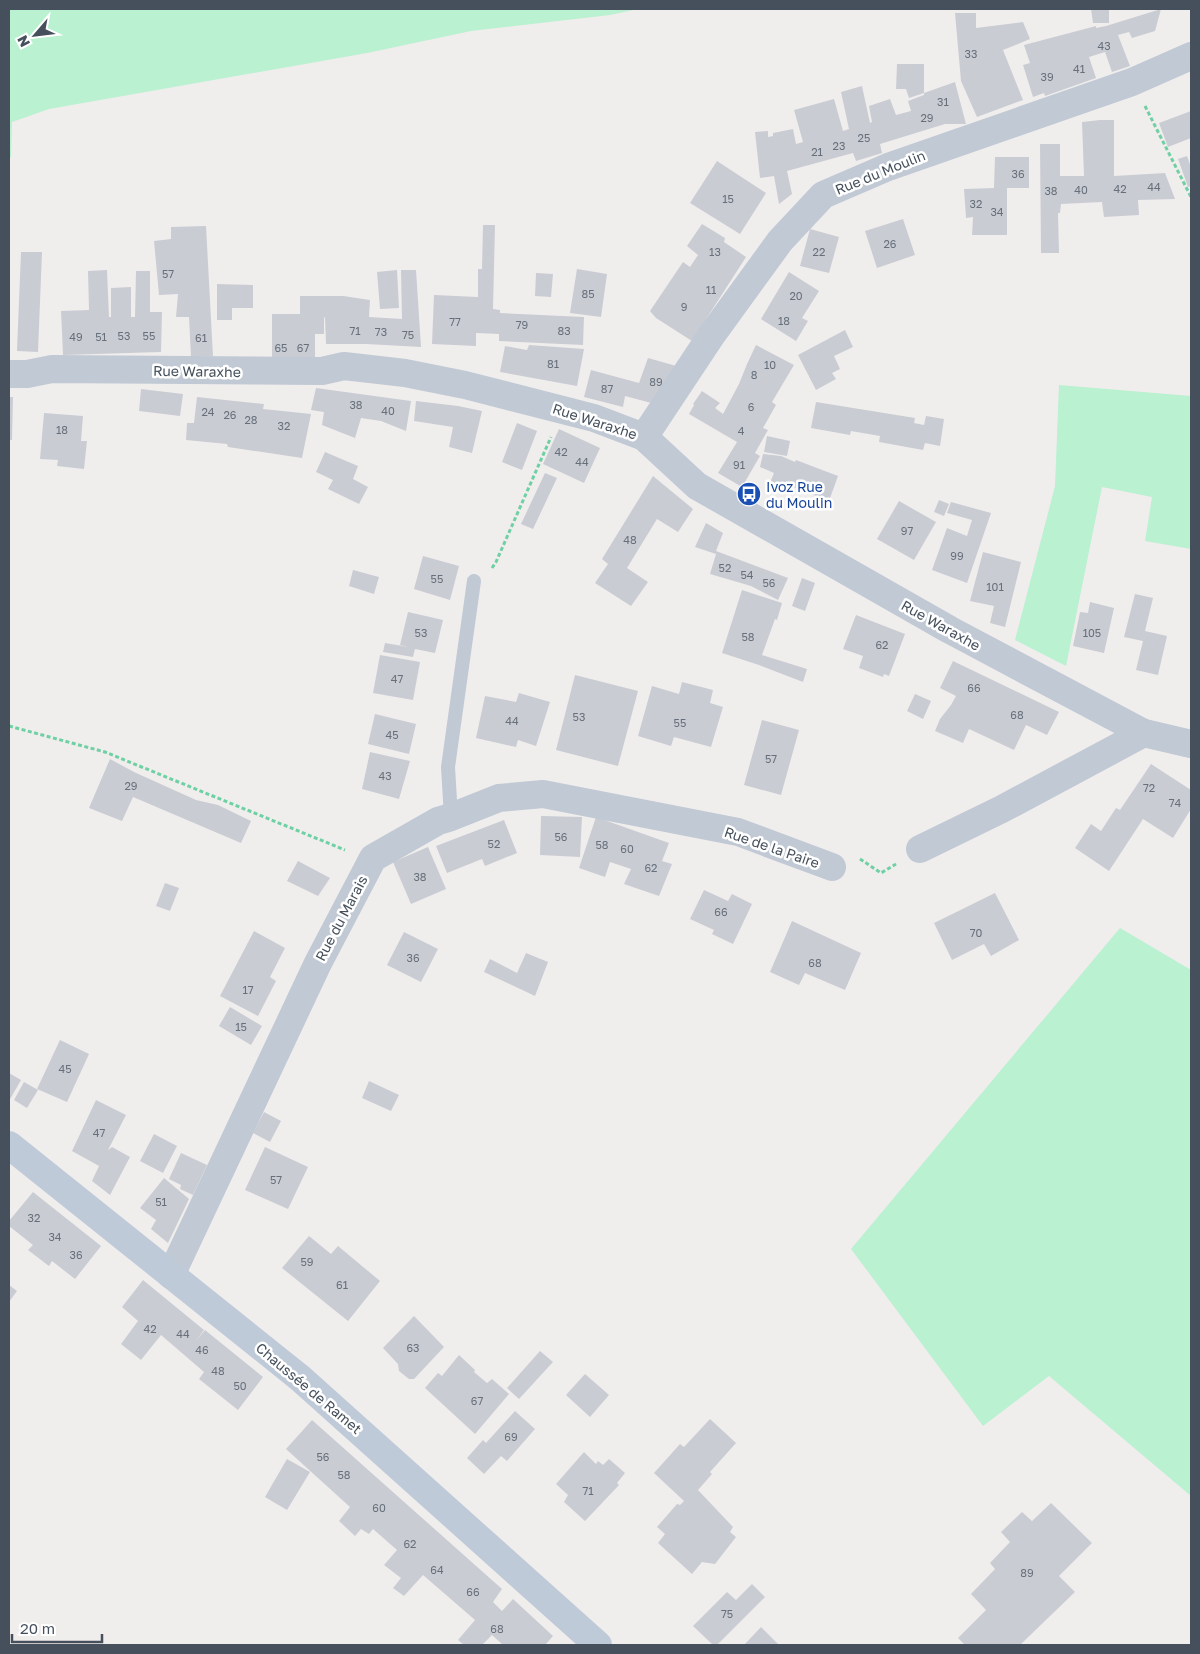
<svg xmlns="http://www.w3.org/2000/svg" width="1200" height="1654" font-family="'Golos Text',sans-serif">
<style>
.green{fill:#b9f1d1}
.building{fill:#caccd3}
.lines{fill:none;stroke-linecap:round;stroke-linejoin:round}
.path{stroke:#6fd0a4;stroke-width:3;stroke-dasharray:4 2.5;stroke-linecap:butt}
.service{stroke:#c0c9d4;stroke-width:14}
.minor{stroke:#c0c9d4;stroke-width:28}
.secondary{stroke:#bfcad8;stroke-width:28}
.labels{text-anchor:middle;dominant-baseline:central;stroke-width:5;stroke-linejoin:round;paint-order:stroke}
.number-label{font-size:11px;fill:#666f7a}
.street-label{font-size:14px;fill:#45505c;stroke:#fff}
.transit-label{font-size:14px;fill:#164399;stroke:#fff;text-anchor:start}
</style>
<rect width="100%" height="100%" fill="#f0eded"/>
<g class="green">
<polygon points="9,9 638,9 610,15 471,31 367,53 49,109 12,122 11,157 9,159"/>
<polygon points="1059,385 1191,396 1191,549 1145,541 1152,497 1102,487 1066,666 1015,640 1055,486"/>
<polygon points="1120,928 1191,970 1191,1496 1049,1376 983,1426 851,1249"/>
</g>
<g class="building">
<polygon points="1091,9 1109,9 1109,23 1093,23"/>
<polygon points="1161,9 1155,31 1132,38 1129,32 1118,35 1130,66 1112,72 1105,52 1089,57 1096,78 1045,96 1044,93 1033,97 1023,65 1030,63 1024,45 1096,26 1096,28 1106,26"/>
<polygon points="955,13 976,13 976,28 1023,22 1030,39 1003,50 1023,100 977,117 961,81"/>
<polygon points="897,64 924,64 924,93 909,98 906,89 896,89"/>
<polygon points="955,82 966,124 945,124 880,144 882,153 856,161 853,153 787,171 792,194 779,204 774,176 760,178 755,132 768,131 768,137 773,136 773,133 793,129 796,144 803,142 794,110 834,99 843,131 849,129 841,92 862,86 870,123 872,122 869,106 890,99 896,115 911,111 908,101 924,95 924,93"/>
<polygon points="1191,111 1191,138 1168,147 1159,123"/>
<polygon points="1100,120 1114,120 1114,176 1165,173 1175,199 1138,200 1139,215 1104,217 1102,202 1061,204 1060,213 1058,213 1059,253 1041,253 1040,144 1060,144 1060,176 1084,176 1082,122"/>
<polygon points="1187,156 1191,167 1191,186 1188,187 1178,159"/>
<polygon points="995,157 1029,157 1029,188 1007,188 1007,235 972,235 973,217 966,218 964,189 994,188"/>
<polygon points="717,161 766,193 740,234 690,203"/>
<polygon points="903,219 915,255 877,268 865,231"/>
<polygon points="702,224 725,238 724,242 746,257 692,341 656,318 650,311 683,262 690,267 698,255 687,246"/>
<polygon points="483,225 495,225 493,309 500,310 500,313 584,317 583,345 499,341 499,334 476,333 476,346 432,344 434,295 478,297 478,269 482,269"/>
<polygon points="206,226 213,356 191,357 189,317 176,317 178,294 159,295 154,241 171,239 171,227"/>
<polygon points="810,229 839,237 829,273 800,266"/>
<polygon points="21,252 42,252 38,352 17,351"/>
<polygon points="577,269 607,274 601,317 570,313"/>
<polygon points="107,270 109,317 111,317 111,288 131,287 131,317 135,317 136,271 150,271 150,312 162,312 161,352 63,355 61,311 89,310 88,271"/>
<polygon points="397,270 399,308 380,309 377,272"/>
<polygon points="401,270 416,270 421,347 366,344 326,344 325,317 324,318 324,334 315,334 315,360 272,360 272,314 300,314 300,296 343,296 370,300 369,317 402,319"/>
<polygon points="789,272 819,291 802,318 808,321 796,341 761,319"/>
<polygon points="536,273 553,274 551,297 535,296"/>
<polygon points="217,284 253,285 253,308 232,308 232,320 217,320"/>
<polygon points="845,330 853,347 834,356 840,369 832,373 836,379 816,390 798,355"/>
<polygon points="529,345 584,349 577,386 500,372 505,346 527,350"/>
<polygon points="756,345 794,365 772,402 776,405 763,428 768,430 755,453 760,456 742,487 718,473 737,442 689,414 694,405 693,404 702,391 720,403 715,408 723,414 739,384 747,364"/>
<polygon points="648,358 680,367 655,404 625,396 623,407 584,397 591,370 639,383"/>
<polygon points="316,388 411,401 406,431 381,421 361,418 355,438 322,425 324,412 311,410"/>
<polygon points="141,389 183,394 180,416 139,411"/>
<polygon points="9,397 13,397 12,440 9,440"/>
<polygon points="197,397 264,404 263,409 311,414 302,458 228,447 227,444 186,440 187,423 194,423"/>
<polygon points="416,401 458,406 482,411 472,453 449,447 453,427 414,421"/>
<polygon points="816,402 915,418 914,423 924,425 926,416 944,419 940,446 925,443 923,450 879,442 880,436 851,431 850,435 811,428"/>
<polygon points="44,413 83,416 81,441 87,441 84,469 57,466 58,460 40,459"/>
<polygon points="517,423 537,431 522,470 502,462"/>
<polygon points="559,429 600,448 584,483 543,464"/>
<polygon points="767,436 790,441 787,456 764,452"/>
<polygon points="325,452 358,466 353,479 368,487 359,504 328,489 333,480 316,472"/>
<polygon points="763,454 781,456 795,462 796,460 838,476 829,501 786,484 783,491 769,485 774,473 760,467"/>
<polygon points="545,473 557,478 533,529 521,524"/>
<polygon points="653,476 693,509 678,532 657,519 627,568 648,582 631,606 595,583 608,564 602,559"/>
<polygon points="939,500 949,504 944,516 934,512"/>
<polygon points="899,501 936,522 914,560 877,539"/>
<polygon points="951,502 991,513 967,583 932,570 947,528 967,536 972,520 947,513"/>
<polygon points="706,523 723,533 716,551 788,578 778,600 751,586 710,574 716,554 695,547"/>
<polygon points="983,552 1021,562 1005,627 990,623 994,606 970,601"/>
<polygon points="423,556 459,566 450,600 414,589"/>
<polygon points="353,570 379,577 374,594 349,586"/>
<polygon points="802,578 815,583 805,611 792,606"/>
<polygon points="742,590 782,603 777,620 775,619 762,655 807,669 803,682 759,665 722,653"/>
<polygon points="1135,594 1153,598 1145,631 1167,636 1158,675 1136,670 1143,641 1124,637"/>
<polygon points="1090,602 1114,608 1104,653 1073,646 1080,612 1088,613"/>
<polygon points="408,612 443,620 435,653 415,649 413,657 383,652 385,643 409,647 400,645"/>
<polygon points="856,615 905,634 889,676 884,674 883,677 859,668 863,656 843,649"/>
<polygon points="380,655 420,662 413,700 373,693"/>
<polygon points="953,661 1059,712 1047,735 1026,725 1014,750 969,729 963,743 935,731 940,719 951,705 956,696 940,688"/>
<polygon points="575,675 638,691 618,766 556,750"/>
<polygon points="682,682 713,690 710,703 723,707 711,747 674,737 671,746 638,736 652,686 679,694"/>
<polygon points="519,693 550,702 536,746 518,740 516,747 476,738 485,696 516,702"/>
<polygon points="915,694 931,701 923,719 907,711"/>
<polygon points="375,714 416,724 409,754 368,744"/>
<polygon points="762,720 799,730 781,795 744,785"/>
<polygon points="370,752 410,761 399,799 362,789"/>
<polygon points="110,759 134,772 196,800 218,805 251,821 241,843 133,797 122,821 89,808"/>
<polygon points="1151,764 1191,790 1191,809 1173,838 1143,819 1109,871 1075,848 1091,824 1101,831 1116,808 1120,810"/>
<polygon points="541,816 582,817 580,857 540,855"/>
<polygon points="596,817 669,843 662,861 672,864 659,896 624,884 631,869 610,862 605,877 579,868"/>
<polygon points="504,820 517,853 485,866 482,859 447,873 436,846"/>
<polygon points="428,847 446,889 411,904 393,862"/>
<polygon points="298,861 330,878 318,896 287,881"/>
<polygon points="165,883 179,888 170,911 156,906"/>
<polygon points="704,890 728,901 732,894 752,904 733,944 712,934 714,930 690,919"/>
<polygon points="995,893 1019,940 991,956 984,944 952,960 934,923"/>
<polygon points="792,921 861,953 845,990 805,973 799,985 770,972"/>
<polygon points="254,931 285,948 270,977 276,981 258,1016 220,996"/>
<polygon points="404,932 438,949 421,982 387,965"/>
<polygon points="526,953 548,962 535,996 484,972 490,959 517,973"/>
<polygon points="230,1007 262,1026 251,1045 219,1026"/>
<polygon points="60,1040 89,1054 67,1102 37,1089"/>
<polygon points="9,1073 21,1080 9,1101"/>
<polygon points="369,1081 399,1095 391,1111 362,1098"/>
<polygon points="24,1082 38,1090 27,1108 14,1100"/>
<polygon points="96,1100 126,1115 108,1150 112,1147 130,1157 110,1195 92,1181 99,1166 72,1151"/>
<polygon points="264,1112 281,1121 270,1142 253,1133"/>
<polygon points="154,1134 177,1146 163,1173 140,1161"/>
<polygon points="265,1147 308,1167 288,1209 245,1190"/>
<polygon points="181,1153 207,1165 193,1195 180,1189 181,1185 169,1179"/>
<polygon points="164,1178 189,1199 168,1243 151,1229 156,1220 140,1208"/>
<polygon points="33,1192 101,1246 75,1279 52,1261 49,1266 28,1250 33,1245 9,1226 9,1221"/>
<polygon points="309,1236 331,1254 338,1246 380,1281 348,1321 282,1268"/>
<polygon points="143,1280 204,1330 195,1342 205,1330 263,1377 238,1410 199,1379 204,1372 161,1335 141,1360 121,1344 138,1321 122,1307"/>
<polygon points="9,1285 17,1291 9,1302"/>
<polygon points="414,1316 444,1347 414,1379 409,1379 399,1371 398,1364 383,1348"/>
<polygon points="540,1351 553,1362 519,1399 507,1388"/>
<polygon points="459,1355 475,1370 474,1372 487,1383 492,1379 509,1394 475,1434 425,1388 438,1373 442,1376"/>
<polygon points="585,1374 609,1395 590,1417 566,1395"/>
<polygon points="515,1411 535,1429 507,1461 501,1456 484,1474 467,1458 483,1440 486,1443"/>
<polygon points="710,1419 736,1443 710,1472 712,1474 698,1490 733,1527 730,1532 736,1537 715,1564 702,1562 692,1574 658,1543 665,1534 657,1527 677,1504 680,1505 684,1501 654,1473 680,1444 684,1447"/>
<polygon points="312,1420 502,1589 493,1602 502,1611 513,1599 553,1636 545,1645 503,1645 492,1635 482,1645 464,1645 458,1640 475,1620 423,1575 404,1596 393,1588 401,1578 384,1565 397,1550 373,1529 369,1534 361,1529 355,1536 339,1521 350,1507 286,1449"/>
<polygon points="584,1452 596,1464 598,1461 603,1465 609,1459 625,1473 617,1483 619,1485 585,1521 564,1502 568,1495 556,1484"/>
<polygon points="287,1459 310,1472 287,1510 265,1497"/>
<polygon points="1051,1503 1092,1543 1059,1576 1075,1592 1020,1645 965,1645 958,1638 986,1610 971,1594 995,1569 990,1563 1010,1542 1001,1532 1022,1512 1032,1521"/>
<polygon points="752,1584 765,1597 717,1645 713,1645 693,1626 727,1592 736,1600"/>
<polygon points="761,1627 779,1645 744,1645"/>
</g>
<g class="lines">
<g class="path">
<polyline points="1191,9 1191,10"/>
<polyline points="1145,106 1191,197"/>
<polyline points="492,568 496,562 551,437"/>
<polyline points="9,726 105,752 345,850"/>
<polyline points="860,859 881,873 896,864"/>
</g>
<polyline class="service" points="451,817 448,767 474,581"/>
<g class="minor">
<polyline points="9,374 27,374 52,369 322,371 344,366 405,373 465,385 594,418 644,437 697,486 950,630 1144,733 1191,744"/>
<polyline points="644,437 711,336 780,241 823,195 888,167 1132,82 1191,56"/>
<polyline points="920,849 1002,809 1144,733"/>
<polyline points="171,1275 318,963 373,858 438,821 451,817 499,798 543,794 738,832 832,867"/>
</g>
<polyline class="secondary" points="9,1145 300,1378 598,1645"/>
</g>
<defs>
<g id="bus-disc" transform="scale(1.25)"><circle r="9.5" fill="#1a4fb4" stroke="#fff"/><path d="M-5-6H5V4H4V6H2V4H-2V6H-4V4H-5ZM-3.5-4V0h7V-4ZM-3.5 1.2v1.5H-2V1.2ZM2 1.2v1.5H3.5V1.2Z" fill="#fff"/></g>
</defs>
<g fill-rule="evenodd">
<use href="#bus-disc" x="749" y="494"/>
</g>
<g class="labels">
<g class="number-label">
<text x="1104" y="45">43</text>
<text x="971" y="53">33</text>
<text x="1079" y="68">41</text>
<text x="1047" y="76">39</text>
<text x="943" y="101">31</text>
<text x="927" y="117">29</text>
<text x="864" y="137">25</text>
<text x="839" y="145">23</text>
<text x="817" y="151">21</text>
<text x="1018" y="173">36</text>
<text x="1154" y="186">44</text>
<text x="1120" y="188">42</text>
<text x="1081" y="189">40</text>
<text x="1051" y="190">38</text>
<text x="728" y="198">15</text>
<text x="976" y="203">32</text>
<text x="997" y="211">34</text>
<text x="890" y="243">26</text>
<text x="715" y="251">13</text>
<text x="819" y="251">22</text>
<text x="168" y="273">57</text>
<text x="711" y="289">11</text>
<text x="588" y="293">85</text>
<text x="796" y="295">20</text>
<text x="684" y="306">9</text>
<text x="784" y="320">18</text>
<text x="455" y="321">77</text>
<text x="522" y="324">79</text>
<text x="355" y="330">71</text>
<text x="564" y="330">83</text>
<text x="381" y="331">73</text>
<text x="408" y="334">75</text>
<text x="124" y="335">53</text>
<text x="149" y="335">55</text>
<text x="76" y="336">49</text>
<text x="101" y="336">51</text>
<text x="201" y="337">61</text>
<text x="281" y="347">65</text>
<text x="303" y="347">67</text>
<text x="553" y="363">81</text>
<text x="770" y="364">10</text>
<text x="754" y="374">8</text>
<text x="656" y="381">89</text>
<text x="607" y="388">87</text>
<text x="356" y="404">38</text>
<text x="751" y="406">6</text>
<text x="388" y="410">40</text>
<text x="208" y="411">24</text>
<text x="230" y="414">26</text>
<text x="251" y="419">28</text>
<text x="284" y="425">32</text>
<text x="62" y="429">18</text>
<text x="741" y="430">4</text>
<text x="561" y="451">42</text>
<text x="582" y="461">44</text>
<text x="739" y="464">91</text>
<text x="907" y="530">97</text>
<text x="630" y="539">48</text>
<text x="957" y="555">99</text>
<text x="725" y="567">52</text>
<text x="747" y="574">54</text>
<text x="437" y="578">55</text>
<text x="769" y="582">56</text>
<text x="995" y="586">101</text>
<text x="421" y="632">53</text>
<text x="1092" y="632">105</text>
<text x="748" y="636">58</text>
<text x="882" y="644">62</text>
<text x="397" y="678">47</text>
<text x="974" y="687">66</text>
<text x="1017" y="714">68</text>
<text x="579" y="716">53</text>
<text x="512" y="720">44</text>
<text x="680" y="722">55</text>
<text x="392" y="734">45</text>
<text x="771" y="758">57</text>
<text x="385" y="775">43</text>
<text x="131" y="785">29</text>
<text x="1149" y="787">72</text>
<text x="1175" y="802">74</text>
<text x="561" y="836">56</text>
<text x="494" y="843">52</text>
<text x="602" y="844">58</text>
<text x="627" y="848">60</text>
<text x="651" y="867">62</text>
<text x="420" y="876">38</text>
<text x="721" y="911">66</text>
<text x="976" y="932">70</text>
<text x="413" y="957">36</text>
<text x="815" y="962">68</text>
<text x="248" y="989">17</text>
<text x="241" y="1026">15</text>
<text x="65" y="1068">45</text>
<text x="99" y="1132">47</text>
<text x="276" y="1179">57</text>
<text x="161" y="1201">51</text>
<text x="34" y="1217">32</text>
<text x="55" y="1236">34</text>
<text x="76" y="1254">36</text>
<text x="307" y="1261">59</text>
<text x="342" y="1284">61</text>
<text x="150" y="1328">42</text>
<text x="183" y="1333">44</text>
<text x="413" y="1347">63</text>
<text x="202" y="1349">46</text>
<text x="218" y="1370">48</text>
<text x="240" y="1385">50</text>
<text x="477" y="1400">67</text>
<text x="511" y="1436">69</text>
<text x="323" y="1456">56</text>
<text x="344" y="1474">58</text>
<text x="588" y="1490">71</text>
<text x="379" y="1507">60</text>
<text x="410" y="1543">62</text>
<text x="437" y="1569">64</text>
<text x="1027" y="1572">89</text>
<text x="473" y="1591">66</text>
<text x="727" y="1613">75</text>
<text x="497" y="1628">68</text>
</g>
<g class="street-label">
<text transform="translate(880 172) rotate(-22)">Rue du Moulin</text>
<text transform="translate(197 371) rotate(1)">Rue Waraxhe</text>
<text transform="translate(595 421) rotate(18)">Rue Waraxhe</text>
<text transform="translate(941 625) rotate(29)">Rue Waraxhe</text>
<text transform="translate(772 847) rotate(19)">Rue de la Paire</text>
<text transform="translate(341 918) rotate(-62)">Rue du Marais</text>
<text transform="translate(309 1388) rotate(40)">Chaussée de Ramet</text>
</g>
<g class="transit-label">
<text x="766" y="486">Ivoz Rue<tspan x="766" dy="16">du Moulin</tspan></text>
</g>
</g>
<rect width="1200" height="1654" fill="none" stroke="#45505c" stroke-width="20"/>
<g transform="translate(35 35) rotate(242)" stroke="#ffffff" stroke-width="4" paint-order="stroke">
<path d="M0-4L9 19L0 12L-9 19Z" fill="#45505c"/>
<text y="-8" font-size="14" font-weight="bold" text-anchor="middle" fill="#45505c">N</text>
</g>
<path d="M12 1634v8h90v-8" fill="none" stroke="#45505c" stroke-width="2.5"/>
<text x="20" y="1634" font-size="15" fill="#45505c" stroke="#ffffff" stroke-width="4" paint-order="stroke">20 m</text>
</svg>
